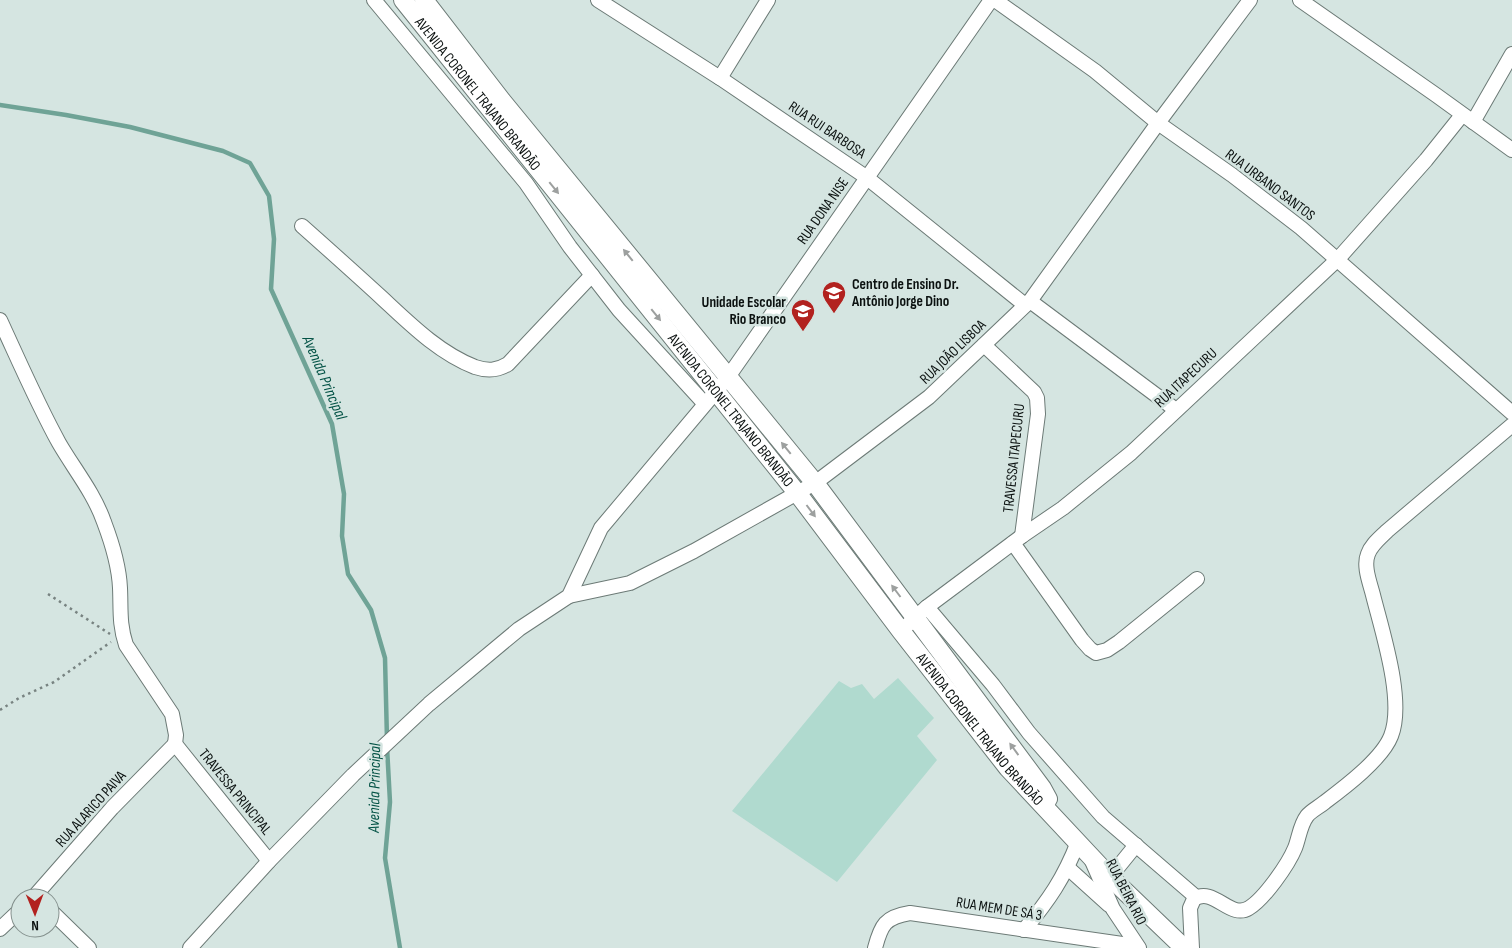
<svg xmlns="http://www.w3.org/2000/svg" width="1512" height="948" font-family="'Sofia Sans Condensed',sans-serif">
<style>
.green{fill:#b0dacf}
.lines{fill:none;stroke-linecap:round;stroke-linejoin:round}
.stream{stroke:#6fa396;stroke-width:4.5}
.minor-casing{stroke:#6c7a76;stroke-width:16}
.major-casing{stroke:#6c7a76;stroke-width:20}
.path{stroke:#788381;stroke-width:2.5;stroke-dasharray:2.5 4;stroke-linecap:butt}
.minor{stroke:#fff;stroke-width:14}
.major{stroke:#fff;stroke-width:18}
.oneway{fill:#9da09f}
.labels{text-anchor:middle;dominant-baseline:central;stroke-width:5;stroke-linejoin:round;paint-order:stroke}
.street-label{font-size:15px;fill:#0b1110;stroke:#d5e5e1}
.poi-label{font-size:15px;font-weight:bold;fill:#0b1110;stroke:#d5e5e1;text-anchor:start}
.water-label{font-size:16px;font-style:italic;fill:#035245;stroke:#d5e5e1}
</style>
<rect width="100%" height="100%" fill="#d5e5e1"/>
<polygon class="green" points="898,678 934,718 917,736 937,760 837,882 732,811 839,681 851,688 862,684 874,699"/>
<g class="lines">
<g class="stream">
<polyline points="0,105 66,115 130,127 223,151 250,163 269,196 274,239 271,289 332,424 344,494 342,536 348,574 371,610 385,658 387,740"/>
<polyline points="387,747 390,802 385,858 400,948"/>
</g>
<g class="minor-casing">
<g id="minor">
<polyline points="374,0 526,183 570,247 619,310 704,403"/>
<polyline points="598,0 720,78 866,177 1025,305"/>
<polyline points="995,0 1095,71 1158,123 1232,175 1301,228 1512,413"/>
<polyline points="1300,0 1436,95 1512,150"/>
<polyline points="720,78 768,0"/>
<polyline points="1473,122 1512,54"/>
<path d="M302,226c27,24 54,48 80,72 28,26 57,55 93,69 12,4 22,4 33,-3l84,-89"/>
<polyline points="1030,301 1176,410"/>
<path d="M0,320c19,41 37,83 59,123 15,26 35,50 45,79 8,21 15,44 16,66 1,21 -1,36 6,57l46,69 4,21 -1,9"/>
<polyline points="984,345 1034,392 1037,398 1038,414 1022,536"/>
<polyline points="1013,543 1082,640 1090,649 1096,653 1107,650 1119,642 1197,579"/>
<polyline points="569,596 630,583 694,551 815,483 929,397 1030,301 1158,123 1250,0"/>
<polyline points="927,607 993,685 1029,733 1103,817 1196,897"/>
<polyline points="901,631 927,607 1022,536 1063,508 1131,453 1338,259 1426,160 1462,115"/>
<polyline points="175,744 269,861"/>
<polyline points="1092,861 1113,909 1139,948"/>
<polyline points="1068,868 1109,905"/>
<polyline points="1110,877 1136,845"/>
<polyline points="33,898 112,808 175,744"/>
<polyline points="50,910 89,948"/>
<polyline points="0,929 20,910"/>
<path d="M1024,930c25,-30 40,-52 54,-88"/>
<polyline points="190,948 269,861 353,775 429,704 519,629 569,596 601,528 728,377 991,0"/>
<path d="M875,948c6,-23 10,-31 35,-35l226,33"/>
<path d="M1192,948l-2,-40 4,-9c20,-13 36,21 55,9 15,-9 39,-43 46,-60 4,-10 5,-23 12,-32 4,-5 12,-9 18,-14 20,-15 57,-43 66,-66 14,-35 -9,-105 -18,-141 -3,-12 -10,-29 -5,-41 3,-9 12,-16 19,-23l125,-106"/>
</g>
</g>
<g class="major-casing">
<g id="major">
<path id="s1" d="M403,0l395,494 103,137 107,137 102,109 74,71"/>
<polyline points="424,0 502,101 815,483 1042,788 1048,799"/>
</g>
</g>
<g class="path">
<polyline points="48,594 110,634"/>
<polyline points="0,710 19,698 54,682 111,642"/>
</g>
<use href="#minor" class="minor"/>
<use href="#major" class="major"/>
</g>
<defs><path id="oneway-solid" d="M-6-.8H1V-3.2L6.5 0L1 3.2V.8H-6Z" transform="scale(1.25)"/></defs>
<g class="oneway">
<use href="#oneway-solid" transform="translate(554 188) rotate(51)"/>
<use href="#oneway-solid" transform="translate(628 255) rotate(-129)"/>
<use href="#oneway-solid" transform="translate(656 315) rotate(51)"/>
<use href="#oneway-solid" transform="translate(786 448) rotate(-129)"/>
<use href="#oneway-solid" transform="translate(811 511) rotate(53)"/>
<use href="#oneway-solid" transform="translate(896 591) rotate(-127)"/>
<use href="#oneway-solid" transform="translate(1014 749) rotate(-126)"/>
</g>
<defs>
<g id="school-pin" transform="scale(1.25)"><path d="M0 17L-7.5 6A9.5 9.5 0 1 1 7.5 6Z" fill="#b2221f" stroke="#d5e5e1"/><path d="M0-5L7-2L0 1L-7-2ZM-4 1L0 2.5L4 1V4Q0 6-4 4Z" fill="#fff"/></g>
</defs>
<g fill-rule="evenodd">
<use href="#school-pin" x="834" y="293"/>
<use href="#school-pin" x="803" y="311"/>
</g>
<g class="labels">
<g class="street-label">
<text stroke="none"><textPath href="#s1" startOffset="120">AVENIDA CORONEL TRAJANO BRANDÃO</textPath></text>
<text transform="translate(827 130) rotate(34)">RUA RUI BARBOSA</text>
<text transform="translate(1270 185) rotate(37)">RUA URBANO SANTOS</text>
<text transform="translate(823 211) rotate(-55)">RUA DONA NISE</text>
<text transform="translate(953 352) rotate(-44)">RUA JOÃO LISBOA</text>
<text transform="translate(1186 378) rotate(-43)">RUA ITAPECURU</text>
<text stroke="none"><textPath href="#s1" startOffset="525">AVENIDA CORONEL TRAJANO BRANDÃO</textPath></text>
<text transform="translate(1014 458) rotate(-84)">TRAVESSA ITAPECURU</text>
<text stroke="none"><textPath href="#s1" startOffset="930">AVENIDA CORONEL TRAJANO BRANDÃO</textPath></text>
<text transform="translate(235 792) rotate(51)">TRAVESSA PRINCIPAL</text>
<text transform="translate(91 809) rotate(-48)">RUA ALARICO PAIVA</text>
<text transform="translate(1126 892) rotate(63)">RUA BEIRA RIO</text>
<text transform="translate(999 909) rotate(9)">RUA MEM DE SÁ 3</text>
</g>
<g class="poi-label">
<text x="852" y="284">Centro de Ensino Dr.<tspan x="852" dy="17">Antônio Jorge Dino</tspan></text>
<text x="786" y="302" text-anchor="end">Unidade Escolar<tspan x="786" dy="17">Rio Branco</tspan></text>
</g>
<g class="water-label">
<text transform="translate(324 378) rotate(67)">Avenida Principal</text>
<text transform="translate(375 788) rotate(-89)">Avenida Principal</text>
</g>
</g>
<g transform="translate(35 913) rotate(179)"><circle r="24" fill="#d5e5e1" stroke="#84908d"/>
<path d="M0-4L9 19L0 12L-9 19Z" fill="#b2221f"/>
<text y="-8" font-size="14" font-weight="bold" text-anchor="middle" fill="#0b1110">N</text>
</g>
</svg>
